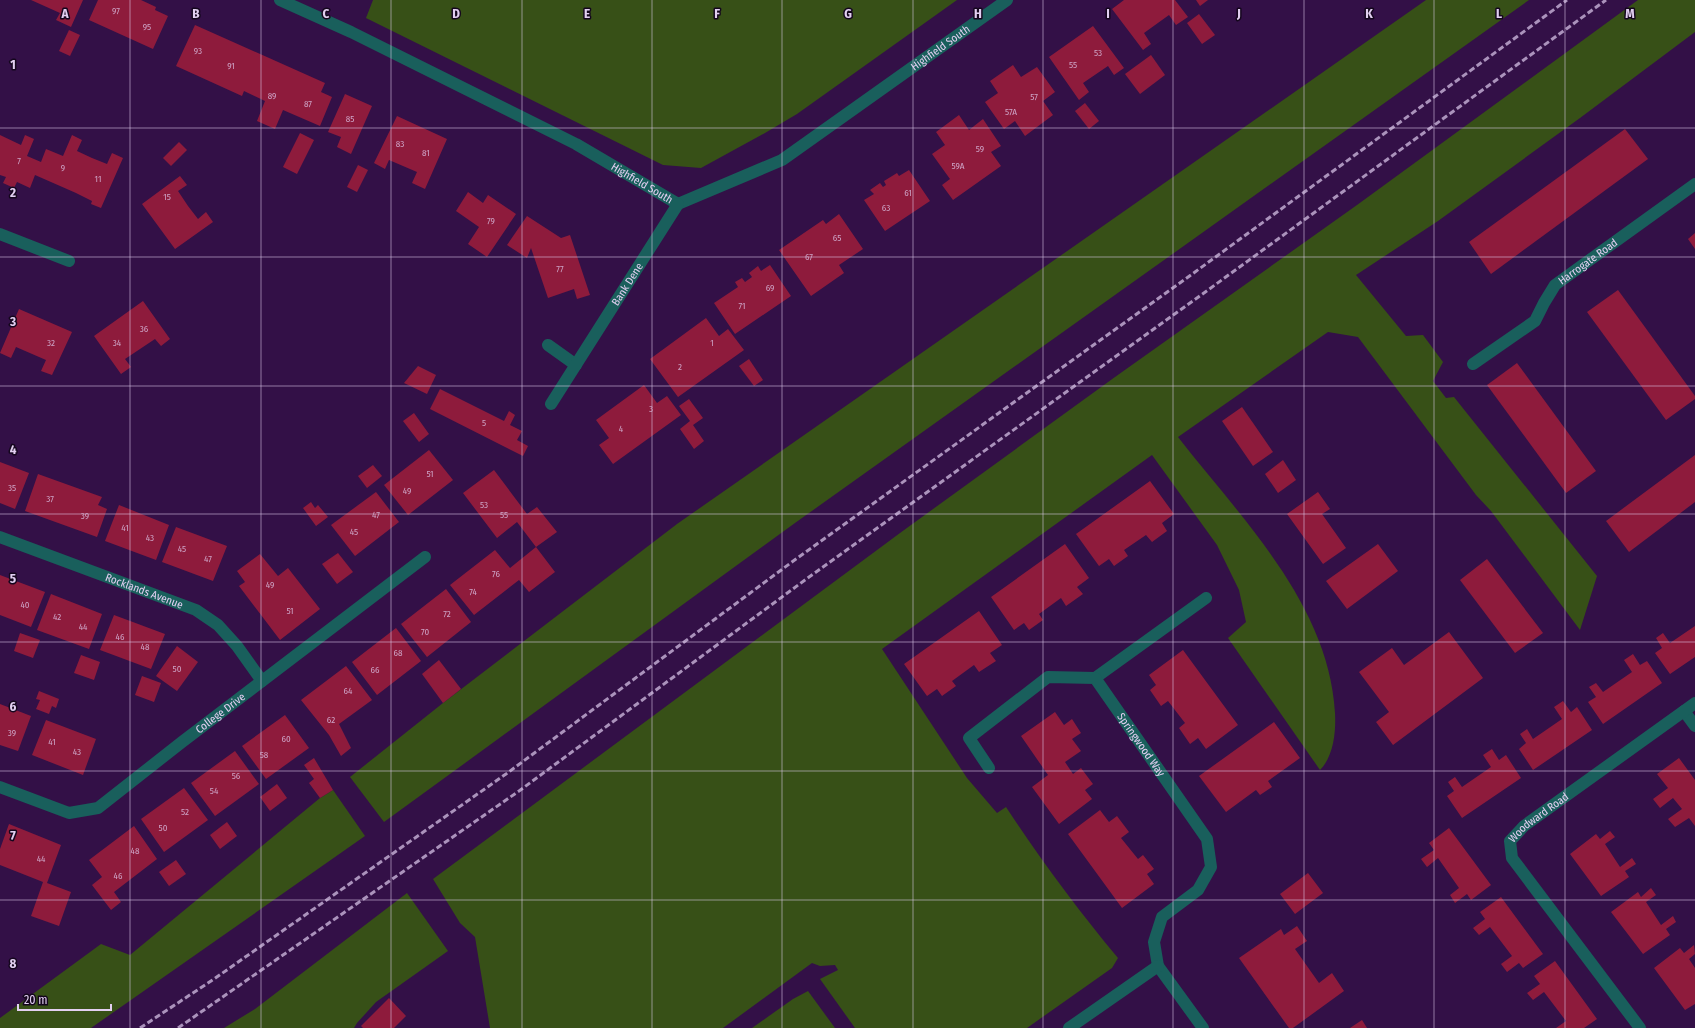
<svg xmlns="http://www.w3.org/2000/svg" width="1695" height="1028" font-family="'Fira Sans Condensed',sans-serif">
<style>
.green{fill:#375017}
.building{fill:#8e1b3c}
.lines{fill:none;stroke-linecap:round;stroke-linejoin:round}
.minor{stroke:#195f5c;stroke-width:12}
.rail{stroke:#ab93bc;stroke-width:3;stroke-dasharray:6 3;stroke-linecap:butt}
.grid{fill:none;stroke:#e2cff1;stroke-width:1;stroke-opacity:0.55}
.labels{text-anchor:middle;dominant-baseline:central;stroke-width:3;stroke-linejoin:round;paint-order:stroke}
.number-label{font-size:9px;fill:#cda2c4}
.street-label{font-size:11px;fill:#e2cff1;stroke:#14061d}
.grid-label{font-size:13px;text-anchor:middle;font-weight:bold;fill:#e2cff1;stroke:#14061d;stroke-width:3;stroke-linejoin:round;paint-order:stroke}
</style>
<rect width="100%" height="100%" fill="#331047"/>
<g class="green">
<polygon points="373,0 957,0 797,114 765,133 701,168 663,165 366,18"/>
<polygon points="1426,0 1529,0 795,523 384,822 350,777 443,703 677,524"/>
<path d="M1638,0h57v32l-115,86 -142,103 -82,54 50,61 17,-1 20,27 -10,19 13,17 8,-1 143,179 -17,54 -89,-119 -15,-16 -118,-158 -30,-5 -150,105c63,81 151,167 157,276 1,18 -1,43 -15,57l-92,-132 18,-16 -7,-32 -22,-45 -65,-90 -270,194 85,129 30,35 9,-6c35,53 72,103 112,151l-6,10 -85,60h-172l-35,-49 18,-9 -3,-5 -15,1 -8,-3 -89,65h-233l-15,-91 -15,-14 -27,-44 467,-346 215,-156 242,-172z"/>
<polygon points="333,790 365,836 91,1028 0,1028 0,1018 101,944 130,955 320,798"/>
<polygon points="407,893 448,951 376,1002 357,1023 354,1028 224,1028 255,1009"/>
<polygon points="808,991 835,1028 752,1028 793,999"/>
</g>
<g class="building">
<polygon points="31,0 83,0 71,27 56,20 60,13"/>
<polygon points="98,0 141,0 156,7 155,10 168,16 153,49 89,20"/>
<polygon points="1124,0 1175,0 1188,17 1176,25 1169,15 1144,33 1151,44 1143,50 1112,9"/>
<polygon points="1196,0 1208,0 1200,6"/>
<polygon points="1199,14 1215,35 1202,44 1187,23"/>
<polygon points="195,25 325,83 321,92 332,97 320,126 283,110 275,129 257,121 265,101 244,91 242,96 176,66"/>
<polygon points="1093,26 1124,68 1114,75 1108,66 1083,83 1089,92 1079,100 1049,57"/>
<polygon points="69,30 80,35 70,56 59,51"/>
<polygon points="1151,55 1165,75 1140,94 1125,74"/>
<polygon points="1013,65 1021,77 1037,67 1055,92 1043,101 1053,115 1025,136 1015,121 1004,129 985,102 998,93 990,81"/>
<polygon points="345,94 372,106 351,154 337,147 341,137 328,132"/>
<polygon points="1085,103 1099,121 1089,129 1075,111"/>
<polygon points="959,115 969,130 983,119 1001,146 991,152 1001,166 953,200 942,185 950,179 932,154 945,145 936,132"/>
<polygon points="397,116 447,139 425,189 412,183 417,172 389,160 385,169 374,163"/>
<polygon points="1625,129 1648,159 1491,274 1469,242"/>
<polygon points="300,133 314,140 297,174 283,167"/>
<polygon points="0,135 21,145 25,135 34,139 27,156 41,162 46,149 63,156 72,135 82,140 77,151 92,158 107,164 112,153 123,158 101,208 91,204 92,201 76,193 35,175 30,188 17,182 14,188 3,183 6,177 0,175"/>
<polygon points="179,142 187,150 171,166 163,158"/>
<polygon points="358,165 368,170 357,192 347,187"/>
<polygon points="909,170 930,201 885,231 864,200 874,194 870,190 880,183 883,187 886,185 884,181 897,173 899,176"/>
<polygon points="180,176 187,185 178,191 188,206 198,219 206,212 213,222 175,249 142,204"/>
<polygon points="468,192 483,203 488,195 516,214 487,257 468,244 479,227 456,211"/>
<polygon points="839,214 863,249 839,265 844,273 811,296 779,250 823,220 826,224"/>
<polygon points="527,216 561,238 570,235 590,295 577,299 574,289 548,298 531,248 527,258 507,245"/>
<polygon points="1695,233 1695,249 1688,239"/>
<polygon points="770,265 791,296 735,334 714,303 738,287 735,282 742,278 745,282 752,277 749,273 758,266 761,271"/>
<polygon points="1618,290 1695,396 1695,399 1666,420 1587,312"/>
<polygon points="143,301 170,339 161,346 155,339 125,359 131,367 121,374 94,336"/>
<polygon points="19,309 72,332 52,375 41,371 46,360 16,347 11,358 0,353"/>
<polygon points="706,318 719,336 728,329 744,350 678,397 650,359"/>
<polygon points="749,359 763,380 754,386 739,366"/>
<polygon points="1517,363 1596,471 1566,493 1487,385"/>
<polygon points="418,366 436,375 427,394 404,383"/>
<polygon points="644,385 657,403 667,396 681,415 613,464 599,445 609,438 596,420"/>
<polygon points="440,389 504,421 509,411 515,415 510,425 522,431 517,440 528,446 523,456 430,409"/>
<polygon points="689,399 703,418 693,425 704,441 694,449 680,429 690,421 679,406"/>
<polygon points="1242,407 1273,452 1253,466 1222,421"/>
<polygon points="414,413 429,434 419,442 403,421"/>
<polygon points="429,450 453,480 408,515 384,485"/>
<polygon points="1695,455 1695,502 1629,552 1606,521"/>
<polygon points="1283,460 1296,480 1278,493 1265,474"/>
<polygon points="0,462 29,473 15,509 0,503"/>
<polygon points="373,465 382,476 367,488 358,476"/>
<polygon points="494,470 527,514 537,507 557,532 536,547 517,522 497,538 463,493"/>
<polygon points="38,474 102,497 98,505 107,509 97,537 25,511"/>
<polygon points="1150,481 1174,514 1162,523 1167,531 1152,542 1146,535 1124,550 1128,556 1114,566 1109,559 1099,566 1076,534"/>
<polygon points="376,492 399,522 355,556 331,525"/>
<polygon points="1318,492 1330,509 1322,514 1346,548 1323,564 1287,514"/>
<polygon points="311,502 315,508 318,505 328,517 316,526 303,508"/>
<polygon points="119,505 169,525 156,560 105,541"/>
<polygon points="176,527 227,546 213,581 162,562"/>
<polygon points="1065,544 1089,578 1077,587 1083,594 1066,606 1061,598 1039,614 1043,620 1029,630 1024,623 1014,630 991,597"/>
<polygon points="1378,544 1398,571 1347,609 1326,581"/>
<polygon points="536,547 555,572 529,592 519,580 474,615 450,585 495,550 510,568"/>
<polygon points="338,553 353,572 337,584 322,564"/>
<polygon points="260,554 278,576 288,568 320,609 280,640 239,586 245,582 237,571"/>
<polygon points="1487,559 1543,633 1515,653 1460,580"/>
<polygon points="0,575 45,592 31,627 0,615"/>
<polygon points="446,589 471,622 427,657 401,624"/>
<polygon points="51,594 102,614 89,649 37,630"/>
<polygon points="979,611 1002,645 990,653 996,661 979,672 974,665 952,681 956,686 942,696 937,689 927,696 904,664"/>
<polygon points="114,615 165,634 151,669 100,650"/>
<polygon points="1695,626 1695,657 1670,674 1655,653 1662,648 1656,638 1663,633 1670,643"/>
<polygon points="396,628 421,661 377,695 352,662"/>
<polygon points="1449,632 1483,678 1393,745 1376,722 1389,712 1359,672 1392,648 1404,665"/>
<polygon points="20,633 40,640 33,658 14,651"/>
<polygon points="177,646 198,662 177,691 156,676"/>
<polygon points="1183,650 1238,725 1206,749 1198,738 1190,744 1179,728 1185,723 1168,701 1161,706 1150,690 1156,685 1149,675"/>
<polygon points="1633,654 1640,665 1647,661 1662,683 1603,724 1588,702 1596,697 1589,687 1596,683 1603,692 1632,672 1624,660"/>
<polygon points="81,655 100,662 94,680 74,673"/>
<polygon points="439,660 461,689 443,703 422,674"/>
<polygon points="346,666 372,700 339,724 351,748 341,756 329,735 301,700"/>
<polygon points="142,676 161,683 154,702 135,695"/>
<polygon points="39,691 59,699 56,708 52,706 49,714 36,709 40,700 36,699"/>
<polygon points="1563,701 1571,712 1577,707 1592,730 1533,770 1519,749 1526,743 1520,734 1527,729 1533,739 1562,719 1554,707"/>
<polygon points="0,704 31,716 18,751 0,745"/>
<polygon points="1055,712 1064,725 1072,719 1081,733 1072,739 1081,751 1065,762 1073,774 1081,768 1093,784 1085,790 1092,799 1059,824 1032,787 1048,775 1021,736"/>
<polygon points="285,715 309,748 266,779 242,746"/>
<polygon points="46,720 96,739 83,775 32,755"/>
<polygon points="1274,722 1300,758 1268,781 1272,787 1260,795 1256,790 1226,812 1199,776"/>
<polygon points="1492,749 1499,760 1506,755 1521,778 1462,818 1447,796 1454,791 1448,782 1455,777 1462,787 1491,767 1483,755"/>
<polygon points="235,751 259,784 215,816 191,783"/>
<polygon points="314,758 333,790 320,798 309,783 314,779 304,765"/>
<polygon points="1679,758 1695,780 1695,826 1689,818 1675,827 1668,819 1682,809 1673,798 1660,808 1653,799 1668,788 1657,774"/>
<polygon points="277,784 287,798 270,811 260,797"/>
<polygon points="184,788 208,820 164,852 141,819"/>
<polygon points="1100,810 1109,822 1117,816 1129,832 1121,838 1138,859 1143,855 1154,869 1147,874 1154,884 1122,908 1068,834"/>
<polygon points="227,822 237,836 220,849 210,835"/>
<polygon points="9,824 61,845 47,883 71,892 59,926 31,916 43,882 0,865 0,849"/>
<polygon points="134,826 157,859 114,892 121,902 111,910 92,885 102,877 89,860"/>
<polygon points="1449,828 1491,885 1471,900 1467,894 1455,903 1450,895 1459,888 1438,858 1427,867 1421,859 1434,850 1429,843"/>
<polygon points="1610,831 1615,837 1605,844 1620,867 1632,858 1636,864 1625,871 1629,877 1601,896 1570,854 1596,834 1600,839"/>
<polygon points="176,860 186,874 169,886 159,872"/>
<polygon points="1308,873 1323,893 1295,914 1280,894"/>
<polygon points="1651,888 1656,895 1646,902 1661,925 1673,916 1676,922 1666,929 1670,935 1643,954 1611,912 1638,892 1641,897"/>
<polygon points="1501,897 1543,954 1523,968 1519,963 1507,972 1501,964 1512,956 1490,927 1479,935 1473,928 1485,919 1480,912"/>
<polygon points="1297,926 1307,941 1295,949 1319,983 1332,973 1344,991 1293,1028 1289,1028 1239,958 1281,929 1284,935"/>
<polygon points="1694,945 1695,954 1689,959 1695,968 1695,1004 1685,1010 1654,968 1680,948 1684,953"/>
<polygon points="1555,961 1597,1019 1584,1028 1556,1028 1566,1021 1544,992 1533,1000 1527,993 1540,984 1534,976"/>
<polygon points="389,998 406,1016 394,1028 363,1028 361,1026"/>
<polygon points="1362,1020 1367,1028 1350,1028"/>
</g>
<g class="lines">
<g class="minor">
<path id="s1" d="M280,0l71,32 225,112 102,60"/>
<path id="s2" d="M678,204l104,-44 225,-160"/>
<polyline points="0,234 69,261"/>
<polyline points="548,345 576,365"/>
<path id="s3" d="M1473,364l62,-43 9,-18 11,-18 140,-101"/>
<path id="s4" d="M551,404l127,-200"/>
<path id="s5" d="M0,537l196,73 22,15 19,21 25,35"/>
<polyline points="1095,678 1206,598"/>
<polyline points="1684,711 1695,726"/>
<path id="s6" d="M989,768l-20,-30 79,-61 47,1 112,161 4,28 -13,23 -36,27 -8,25 4,24 45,62"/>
<path id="s7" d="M0,787l69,26 29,-5 84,-66 243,-185"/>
<polyline points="1069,1028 1158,966"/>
<path id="s8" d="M1640,1028l-128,-170 -2,-17 14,-15 171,-123"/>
</g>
<g class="rail">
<polyline points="140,1028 214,979 506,774 796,559 1195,272 1567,0"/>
<polyline points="178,1028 519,791 805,580 1208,290 1606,0"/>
</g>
</g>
<path class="grid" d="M130,0v1028M261,0v1028M391,0v1028M522,0v1028M652,0v1028M782,0v1028M913,0v1028M1043,0v1028M1173,0v1028M1304,0v1028M1434,0v1028M1565,0v1028M0,128h1695M0,257h1695M0,386h1695M0,514h1695M0,642h1695M0,771h1695M0,900h1695"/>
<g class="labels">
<g class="number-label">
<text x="116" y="11">97</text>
<text x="147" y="27">95</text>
<text x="198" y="51">93</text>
<text x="1098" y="53">53</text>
<text x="1073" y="65">55</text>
<text x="231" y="66">91</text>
<text x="272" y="96">89</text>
<text x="1034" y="97">57</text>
<text x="308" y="104">87</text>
<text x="1011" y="112">57A</text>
<text x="350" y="119">85</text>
<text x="400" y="144">83</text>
<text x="980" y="149">59</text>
<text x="426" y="153">81</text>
<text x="19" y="161">7</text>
<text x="958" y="166">59A</text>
<text x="63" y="168">9</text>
<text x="98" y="179">11</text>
<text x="908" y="193">61</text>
<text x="167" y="197">15</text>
<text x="886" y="208">63</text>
<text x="491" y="221">79</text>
<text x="837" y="238">65</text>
<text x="809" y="257">67</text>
<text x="560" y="269">77</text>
<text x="770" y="288">69</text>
<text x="742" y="306">71</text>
<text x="144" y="329">36</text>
<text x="51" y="343">32</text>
<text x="117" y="343">34</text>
<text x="712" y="343">1</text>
<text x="680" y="367">2</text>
<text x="651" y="409">3</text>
<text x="484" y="423">5</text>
<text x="621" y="429">4</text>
<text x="430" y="474">51</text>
<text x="12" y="488">35</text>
<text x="407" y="491">49</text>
<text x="50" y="499">37</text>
<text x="484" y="505">53</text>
<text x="376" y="515">47</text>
<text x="504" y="515">55</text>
<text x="85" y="516">39</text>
<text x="125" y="528">41</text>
<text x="354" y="532">45</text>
<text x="150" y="538">43</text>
<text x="182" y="549">45</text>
<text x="208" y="559">47</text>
<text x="496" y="574">76</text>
<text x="270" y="585">49</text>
<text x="473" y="592">74</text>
<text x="25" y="605">40</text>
<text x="290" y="611">51</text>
<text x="447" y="614">72</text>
<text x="57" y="617">42</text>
<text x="83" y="627">44</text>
<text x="425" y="632">70</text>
<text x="120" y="637">46</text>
<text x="145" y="647">48</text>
<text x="398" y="653">68</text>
<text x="177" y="669">50</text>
<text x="375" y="670">66</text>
<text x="348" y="691">64</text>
<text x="331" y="720">62</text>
<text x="12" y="733">39</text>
<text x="286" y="739">60</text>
<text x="52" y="742">41</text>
<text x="77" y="752">43</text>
<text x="264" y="755">58</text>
<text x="236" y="776">56</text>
<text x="214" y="791">54</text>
<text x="185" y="812">52</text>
<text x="163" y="828">50</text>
<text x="135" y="851">48</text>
<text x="41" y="859">44</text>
<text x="118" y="876">46</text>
</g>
<g class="street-label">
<text stroke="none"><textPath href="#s2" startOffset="307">Highfield South</textPath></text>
<text stroke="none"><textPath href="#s1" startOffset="406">Highfield South</textPath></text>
<text stroke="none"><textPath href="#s3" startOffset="157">Harrogate Road</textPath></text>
<text stroke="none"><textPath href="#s4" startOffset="142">Bank Dene</textPath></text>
<text stroke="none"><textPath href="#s5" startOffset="154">Rocklands Avenue</textPath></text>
<text stroke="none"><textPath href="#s7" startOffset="258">College Drive</textPath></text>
<text stroke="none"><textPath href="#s6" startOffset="264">Springwood Way</textPath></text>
<text stroke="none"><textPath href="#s8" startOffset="267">Woodward Road</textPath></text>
</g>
</g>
<g class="grid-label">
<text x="65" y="18">A</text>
<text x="196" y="18">B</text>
<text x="326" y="18">C</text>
<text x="456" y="18">D</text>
<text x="587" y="18">E</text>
<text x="717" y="18">F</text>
<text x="848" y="18">G</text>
<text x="978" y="18">H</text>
<text x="1108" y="18">I</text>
<text x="1239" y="18">J</text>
<text x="1369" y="18">K</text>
<text x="1499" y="18">L</text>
<text x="1630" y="18">M</text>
<text x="13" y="69">1</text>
<text x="13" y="197">2</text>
<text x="13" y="326">3</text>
<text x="13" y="454">4</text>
<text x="13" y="583">5</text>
<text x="13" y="711">6</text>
<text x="13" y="840">7</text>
<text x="13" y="968">8</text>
</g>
<path d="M18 1004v6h93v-6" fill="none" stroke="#e2cff1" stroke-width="2"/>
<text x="24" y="1004" font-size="12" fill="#e2cff1" stroke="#14061d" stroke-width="3" paint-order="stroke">20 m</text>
</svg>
